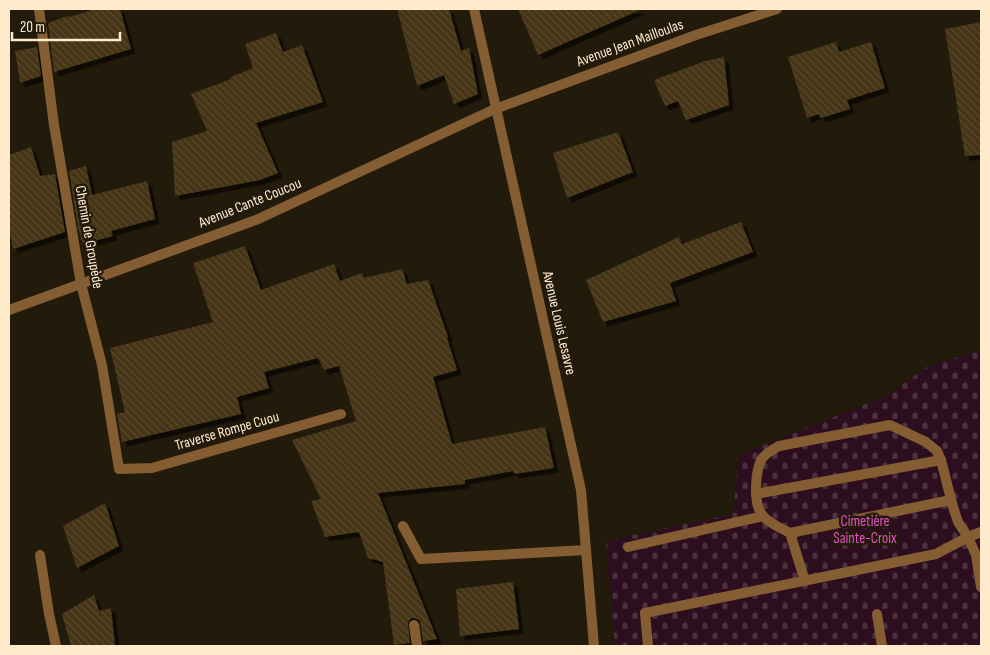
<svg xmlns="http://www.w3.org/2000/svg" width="990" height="655" font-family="'Sofia Sans Condensed',sans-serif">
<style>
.cemetery{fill:url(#cemetery-stones)}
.building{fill:url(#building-back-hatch);filter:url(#shadow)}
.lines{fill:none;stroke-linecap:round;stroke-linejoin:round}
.service{stroke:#855d32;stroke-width:10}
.minor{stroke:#855d32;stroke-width:10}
.labels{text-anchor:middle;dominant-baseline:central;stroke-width:5;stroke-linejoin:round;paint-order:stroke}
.street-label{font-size:15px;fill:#ffeacc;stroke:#221a0b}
.park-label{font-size:15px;fill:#e94ec7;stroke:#221a0b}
</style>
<defs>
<pattern id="cemetery-stones" width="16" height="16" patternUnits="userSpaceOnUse" patternTransform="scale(1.25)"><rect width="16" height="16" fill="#2c0e1f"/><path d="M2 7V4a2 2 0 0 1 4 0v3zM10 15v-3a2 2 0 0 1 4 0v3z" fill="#4c313e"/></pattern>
<pattern id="building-back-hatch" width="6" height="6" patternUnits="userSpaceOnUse" patternTransform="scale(1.25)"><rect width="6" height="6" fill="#443516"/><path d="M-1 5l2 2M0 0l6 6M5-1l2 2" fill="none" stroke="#57492c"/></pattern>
<filter id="shadow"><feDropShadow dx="4.5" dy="4.5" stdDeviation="0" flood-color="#0009"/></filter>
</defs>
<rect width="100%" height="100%" fill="#221a0b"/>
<polygon class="cemetery" points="981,350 981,646 615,646 606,541 733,514 739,455 886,396 927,367"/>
<g class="building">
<polygon points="95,9 120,9 131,49 54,72 48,23 67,16 70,17"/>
<polygon points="397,9 449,9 461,51 469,48 478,94 454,104 444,75 417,86"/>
<polygon points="518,9 642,9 538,55"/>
<polygon points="981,22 981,155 965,156 945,29"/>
<polygon points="276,33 283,52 302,45 323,102 256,123 278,173 260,180 175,196 172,142 207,131 191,94 231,79 231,77 253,68 245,44"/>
<polygon points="836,42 839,52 871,42 885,88 847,100 850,109 821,118 819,114 807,118 788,57"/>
<polygon points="37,47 41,76 20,83 15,51"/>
<polygon points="724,57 729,105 686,120 678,101 665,106 654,80 705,61"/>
<polygon points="618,132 633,172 567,198 553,153"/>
<polygon points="31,147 40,176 55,174 65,232 13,249 9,228 9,155"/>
<polygon points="86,166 92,195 147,181 155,219 111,231 113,236 83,244 78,228 69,171"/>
<polygon points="741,222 753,252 670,283 676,301 603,322 586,280 679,237 682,244"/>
<polygon points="245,246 261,290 334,264 340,281 362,273 364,278 402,269 407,284 428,280 448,337 447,338 457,370 433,377 452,444 545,427 554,468 514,474 513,471 465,480 465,484 378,493 437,639 423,641 420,621 417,619 414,618 410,619 408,623 410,643 394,645 383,562 368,558 359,532 325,537 311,501 321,499 292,440 356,421 339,366 324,370 318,358 264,372 269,388 237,397 241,414 122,442 117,414 125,412 110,348 213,322 193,263"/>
<polygon points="105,503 119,546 77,568 63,526"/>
<polygon points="513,582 519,629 460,636 456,589"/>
<polygon points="94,595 99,611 111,608 115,646 71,646 62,614"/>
</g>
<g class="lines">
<g class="service">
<polyline points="756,494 941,460"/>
<polyline points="790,533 951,500"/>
<polyline points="628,547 763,516"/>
<path d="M805,581l-15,-48c-9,-5 -20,-9 -27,-17 -10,-11 -8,-42 -2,-56 4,-7 12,-10 18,-14l111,-21 36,17 11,9 4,9 12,47 5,15 10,15 8,18 5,32"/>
<polyline points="877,614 882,646"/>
<polyline points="414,625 417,646"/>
<polyline points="648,646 645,613 936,554 968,537 981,532"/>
</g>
<g class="minor">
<polyline points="39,9 54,125 81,284 102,365 119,469 152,468 341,414"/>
<polyline points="474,9 581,490 594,646"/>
<polyline points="9,310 256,220 495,109 696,35 777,9"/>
<polyline points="403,526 421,559 586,550"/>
<polyline points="40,555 49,614 56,646"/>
</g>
</g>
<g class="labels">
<g class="street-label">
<text transform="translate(630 43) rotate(-20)">Avenue Jean Mailloulas</text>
<text transform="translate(250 203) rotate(-22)">Avenue Cante Coucou</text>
<text transform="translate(89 237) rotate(80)">Chemin de Groupède</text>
<text transform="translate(559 323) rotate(77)">Avenue Louis Lesavre</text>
<text transform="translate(227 431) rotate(-16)">Traverse Rompe Cuou</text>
</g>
<g class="park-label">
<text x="865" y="521">Cimetière<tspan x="865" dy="17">Sainte-Croix</tspan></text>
</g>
</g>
<rect width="990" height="655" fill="none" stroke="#ffeacc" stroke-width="20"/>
<path d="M12 32v8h108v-8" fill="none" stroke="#ffeacc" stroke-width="2.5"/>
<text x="20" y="32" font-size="15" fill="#ffeacc" stroke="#221a0b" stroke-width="4" paint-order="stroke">20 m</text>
</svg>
